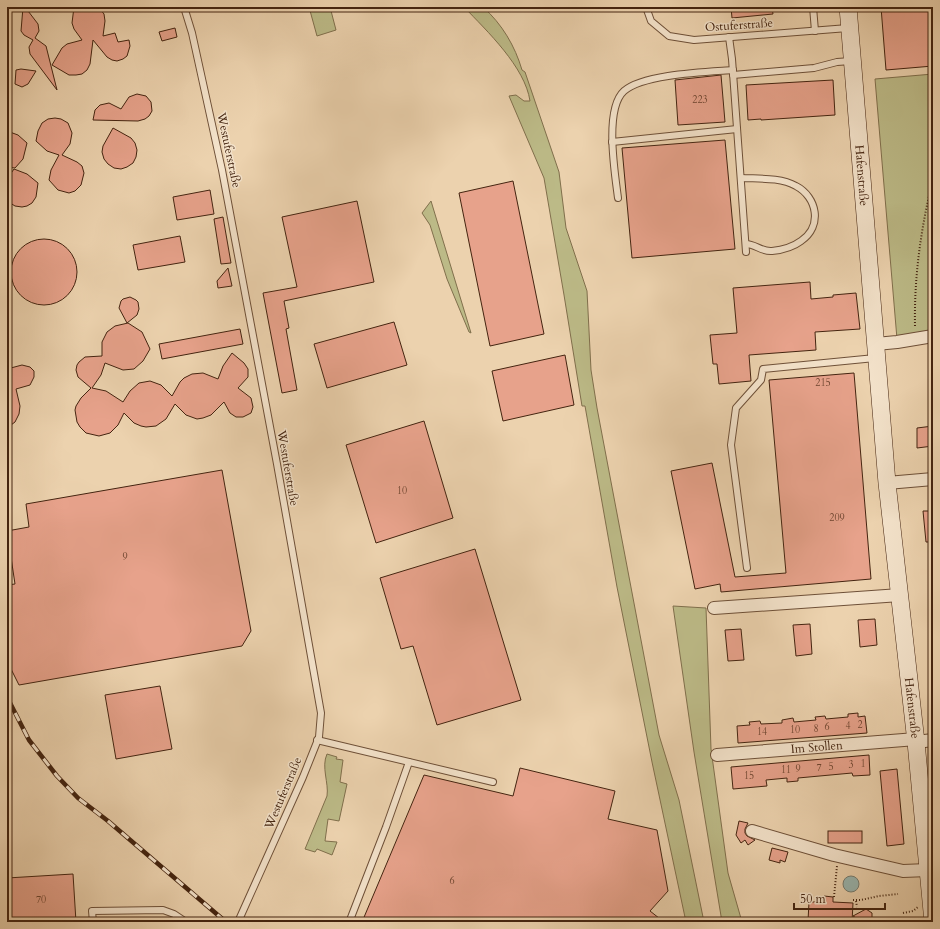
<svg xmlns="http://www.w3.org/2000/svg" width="940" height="929" font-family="Cardo,serif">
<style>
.green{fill:#bcba87;stroke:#806f4c}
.water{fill:#99b6b0;stroke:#777c70}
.building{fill:#e7a28b;stroke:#442410}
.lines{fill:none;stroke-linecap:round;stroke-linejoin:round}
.lane-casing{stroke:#6e5038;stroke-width:8}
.street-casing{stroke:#6e5038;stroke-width:14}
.secondary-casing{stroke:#442410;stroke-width:18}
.path{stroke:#442410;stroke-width:2;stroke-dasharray:1 2;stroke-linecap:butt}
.lane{stroke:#f3e2ca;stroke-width:6}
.street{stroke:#f3e2ca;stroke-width:12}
.secondary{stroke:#f3e2ca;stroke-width:17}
.rail-casing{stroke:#442410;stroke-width:4.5}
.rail{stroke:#f3e2ca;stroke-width:3;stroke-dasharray:9;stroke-linecap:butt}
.labels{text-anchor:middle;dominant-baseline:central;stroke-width:3;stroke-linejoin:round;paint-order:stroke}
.number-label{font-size:10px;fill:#6d442f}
.street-label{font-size:12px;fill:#442410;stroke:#f3e2ca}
</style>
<rect width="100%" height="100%" fill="#ecd2ae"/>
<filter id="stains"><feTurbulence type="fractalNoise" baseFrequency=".005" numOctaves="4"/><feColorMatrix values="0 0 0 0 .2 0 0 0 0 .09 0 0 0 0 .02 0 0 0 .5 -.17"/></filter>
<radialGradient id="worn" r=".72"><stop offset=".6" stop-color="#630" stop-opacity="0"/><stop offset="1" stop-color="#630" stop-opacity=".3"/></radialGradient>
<g class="green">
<polygon points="309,7 330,7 336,30 317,36"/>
<path d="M464,7h19c19,17 32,39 39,63l3,2 34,100 7,56 21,63 4,79 6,38 62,327 20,65 25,122h-18l-34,-160 -35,-175 -32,-181h-3l-18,-111 -20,-117 -35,-82 7,-1 8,6h6c-5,-34 -43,-70 -66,-94z"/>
<polygon points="933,74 933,335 897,339 875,79"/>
<polygon points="431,201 471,333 469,332 447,279 430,225 422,213"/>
<polygon points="673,606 706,608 711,749 728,873 742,922 722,922 694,752"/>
<path d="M327,754l10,3 -1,2 7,1 -3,22 7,2 -8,37 -11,-2 -3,22 12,1 -5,13 -15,-6 -2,3 -10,-3 22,-53c2,-13 -6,-29 0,-42z"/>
</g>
<circle class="water" cx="851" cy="884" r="8"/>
<g class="building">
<polygon points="23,7 25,7 38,24 39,31 35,38 46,46 57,90 30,54 29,47 33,40 24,35 21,31"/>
<polygon points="74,7 96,7 100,9 104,14 105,21 103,36 115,33 118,42 129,40 130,46 127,56 123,59 117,61 112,60 107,57 93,40 90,64 87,70 82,74 76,75 69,75 52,65 62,48 67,44 82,40 74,29 72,23"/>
<polygon points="731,7 772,7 773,14 732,18"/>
<polygon points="881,7 933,7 933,66 886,70"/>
<polygon points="175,28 177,37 162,41 159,32"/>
<polygon points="21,69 36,71 28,84 22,87 15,84 16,70"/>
<polygon points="721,75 725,122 678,125 675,80"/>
<polygon points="833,80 835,115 761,120 761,119 748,120 746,85"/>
<polygon points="137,94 146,96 151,102 152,111 149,116 145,119 138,121 93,120 95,110 100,105 109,103 121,109 129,97"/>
<polygon points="55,118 61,119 68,123 72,133 70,144 62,155 77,162 82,166 84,173 81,185 75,191 69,193 58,190 49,180 51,170 59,155 47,151 36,141 38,131 42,123 48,119"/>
<polygon points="113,128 131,138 135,143 137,150 136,157 133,163 127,167 121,169 114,168 108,164 104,159 102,152 103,146"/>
<polygon points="7,131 18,135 27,143 23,159 15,168 7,167"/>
<polygon points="725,140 735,249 632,258 622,148"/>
<polygon points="14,169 27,174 38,183 36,197 32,203 27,206 22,207 15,206 7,201 7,179"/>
<polygon points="513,181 544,334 490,346 459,193"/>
<polygon points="210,190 214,214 177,220 173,197"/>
<polygon points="357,201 374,282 284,301 289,328 286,329 297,390 282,393 263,293 297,287 282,217"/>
<polygon points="223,217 231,263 221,264 214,219"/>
<polygon points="180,236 185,262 138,270 133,245"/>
<circle cx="44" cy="272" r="33"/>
<polygon points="228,268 232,286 218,288 217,281"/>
<polygon points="810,282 811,299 833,297 833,295 856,293 860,329 815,332 816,350 749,355 751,381 719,384 717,364 713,364 710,335 737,333 733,288"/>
<polygon points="130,297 136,300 138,302 139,309 137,315 127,323 119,308 121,301 123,299"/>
<polygon points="394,322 407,365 327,388 314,344"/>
<polygon points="128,323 142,332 150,349 143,361 134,369 123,370 105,363 101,375 92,388 106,391 123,402 130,391 139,383 150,381 161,385 172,396 180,382 184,378 192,374 203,373 218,379 223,366 232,353 244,363 248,369 248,377 238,388 251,398 253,407 251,413 243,417 236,417 230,413 224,402 211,415 203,418 197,419 186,415 175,404 166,419 156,426 146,427 141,426 134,423 124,413 118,425 110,433 99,436 86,433 80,427 77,422 75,410 76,406 81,398 91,388 78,377 76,370 77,365 79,362 85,357 102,356 102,342 107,332 115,326"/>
<polygon points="240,329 243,344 162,359 159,344"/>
<polygon points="565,355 574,405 503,421 492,371"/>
<polygon points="22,365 30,367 34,371 34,377 30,385 16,389 20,406 19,414 15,422 7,428 7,369"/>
<polygon points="854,373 871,579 721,592 720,584 695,589 671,471 712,463 735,577 786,573 769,380"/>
<polygon points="424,421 453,518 376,543 346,445"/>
<polygon points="933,426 933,446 917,448 917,428"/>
<polygon points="222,470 251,631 242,646 19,685 10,667 7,652 7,585 15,584 7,531 29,527 26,504"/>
<polygon points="923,511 933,511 933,542 926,542"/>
<polygon points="475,549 521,700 437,725 413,646 401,649 380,578"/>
<polygon points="875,619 877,645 860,647 858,620"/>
<polygon points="810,624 812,654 796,656 793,625"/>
<polygon points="741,629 744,660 728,661 725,630"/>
<polygon points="160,686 172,749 116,759 105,695"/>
<polygon points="858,713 858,717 865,716 867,733 738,743 737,726 750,725 749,722 760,721 761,724 782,723 782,720 793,718 794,722 816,720 815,717 825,716 826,719 848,717 848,714"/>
<polygon points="869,755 870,775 853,776 852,773 798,778 798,781 787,782 787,778 766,780 767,786 733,789 731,767"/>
<polygon points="520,768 615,791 608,819 657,830 668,891 650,911 664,922 362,922 424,775 513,796"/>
<polygon points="897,769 904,844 887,846 880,771"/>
<polygon points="739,821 748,823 745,829 745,833 747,836 755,840 748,845 745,840 741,843 736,835"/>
<rect x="828" y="831" width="34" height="12"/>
<polygon points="772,848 788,852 785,862 780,860 780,863 769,860"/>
<polygon points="73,874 76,922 7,922 7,878"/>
<polygon points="824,896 833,897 833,902 853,903 852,922 808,921 809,902 820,902 820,901 824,901"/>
<polygon points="866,909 872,913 872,920 868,922 863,922 853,916"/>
</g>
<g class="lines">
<g class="lane-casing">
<g id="lane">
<polyline points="184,7 192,33 222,170 277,464 321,713 319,737 303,777 238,922"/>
<polyline points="646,7 651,21 669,36 694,40 848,28"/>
<polyline points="813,7 815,31"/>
<polyline points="729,37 732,59 746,252"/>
<polyline points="733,75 814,68 837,62 851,61"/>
<polyline points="612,142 737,129"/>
<path d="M741,178c17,1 39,-1 55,8 21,11 27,40 5,55 -8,6 -19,9 -29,10 -10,1 -17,-7 -26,-7"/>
<path d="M618,198c-3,-24 -14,-89 6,-107 19,-17 82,-19 109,-21"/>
<polyline points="747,568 731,445 736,408 761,380 763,369 875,358"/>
<polyline points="317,740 493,782"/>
<polyline points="350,920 386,827 409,762"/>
<polyline points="93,922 92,911 163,910 174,914 186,922"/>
</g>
</g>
<g class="street-casing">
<g id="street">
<polyline points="876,344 897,342 933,336"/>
<polyline points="887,483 933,479"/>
<polyline points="714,608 900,595"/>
<polyline points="916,742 933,740"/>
<path id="s1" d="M717,755l199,-16"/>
<polyline points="752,831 834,855 903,871 928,870"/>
</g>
</g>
<g class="secondary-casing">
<g id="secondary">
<path id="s2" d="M848,7l39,476 29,259 17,180"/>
</g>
</g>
<g class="path">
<path d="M915,326c-1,-49 6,-99 18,-147"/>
<polyline points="834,897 837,866"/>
<polyline points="853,900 861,900 879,896 898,894"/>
<polyline points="856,901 857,907"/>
<polyline points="903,913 913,911 918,907"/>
</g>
<use href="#lane" class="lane"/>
<use href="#street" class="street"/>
<use href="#secondary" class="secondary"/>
<g class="rail-casing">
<polyline id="rail" points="7,697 29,740 57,776 78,798 108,821 226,922"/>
</g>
<use href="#rail" class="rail"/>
</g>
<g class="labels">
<g class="number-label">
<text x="700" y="100">223</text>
<text x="823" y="383">215</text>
<text x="402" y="491">10</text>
<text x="837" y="518">209</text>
<text x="125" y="557">9</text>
<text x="860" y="725">2</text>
<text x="848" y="726">4</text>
<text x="827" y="727">6</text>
<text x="816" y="729">8</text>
<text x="795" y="730">10</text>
<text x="762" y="732">14</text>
<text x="863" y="764">1</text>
<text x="851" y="765">3</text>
<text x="831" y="767">5</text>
<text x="819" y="768">7</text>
<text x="798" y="769">9</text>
<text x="786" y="770">11</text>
<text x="749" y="776">15</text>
<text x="452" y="881">6</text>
<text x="41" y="900">70</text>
</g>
<g class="street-label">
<text transform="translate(739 25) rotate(-4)">Ostuferstraße</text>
<text transform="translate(229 150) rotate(78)">Westuferstraße</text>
<text stroke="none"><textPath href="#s2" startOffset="169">Hafenstraße</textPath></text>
<text transform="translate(288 468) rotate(80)">Westuferstraße</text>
<text stroke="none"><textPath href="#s2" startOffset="704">Hafenstraße</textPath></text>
<text stroke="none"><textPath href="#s1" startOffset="100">Im Stollen</textPath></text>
<text transform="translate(283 793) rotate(-67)">Westuferstraße</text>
</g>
</g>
<rect width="940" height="929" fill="none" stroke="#ecd2ae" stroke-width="24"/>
<rect x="8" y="8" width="924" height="913" fill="none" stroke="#442410" stroke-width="2"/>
<rect x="12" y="12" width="916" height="905" fill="none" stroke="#442410"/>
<path d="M794 903v6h91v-6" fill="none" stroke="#442410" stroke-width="2"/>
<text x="800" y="903" font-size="12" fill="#442410" stroke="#f3e2ca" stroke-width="3" paint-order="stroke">50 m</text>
<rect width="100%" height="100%" filter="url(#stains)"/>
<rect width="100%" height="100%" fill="url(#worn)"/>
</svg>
